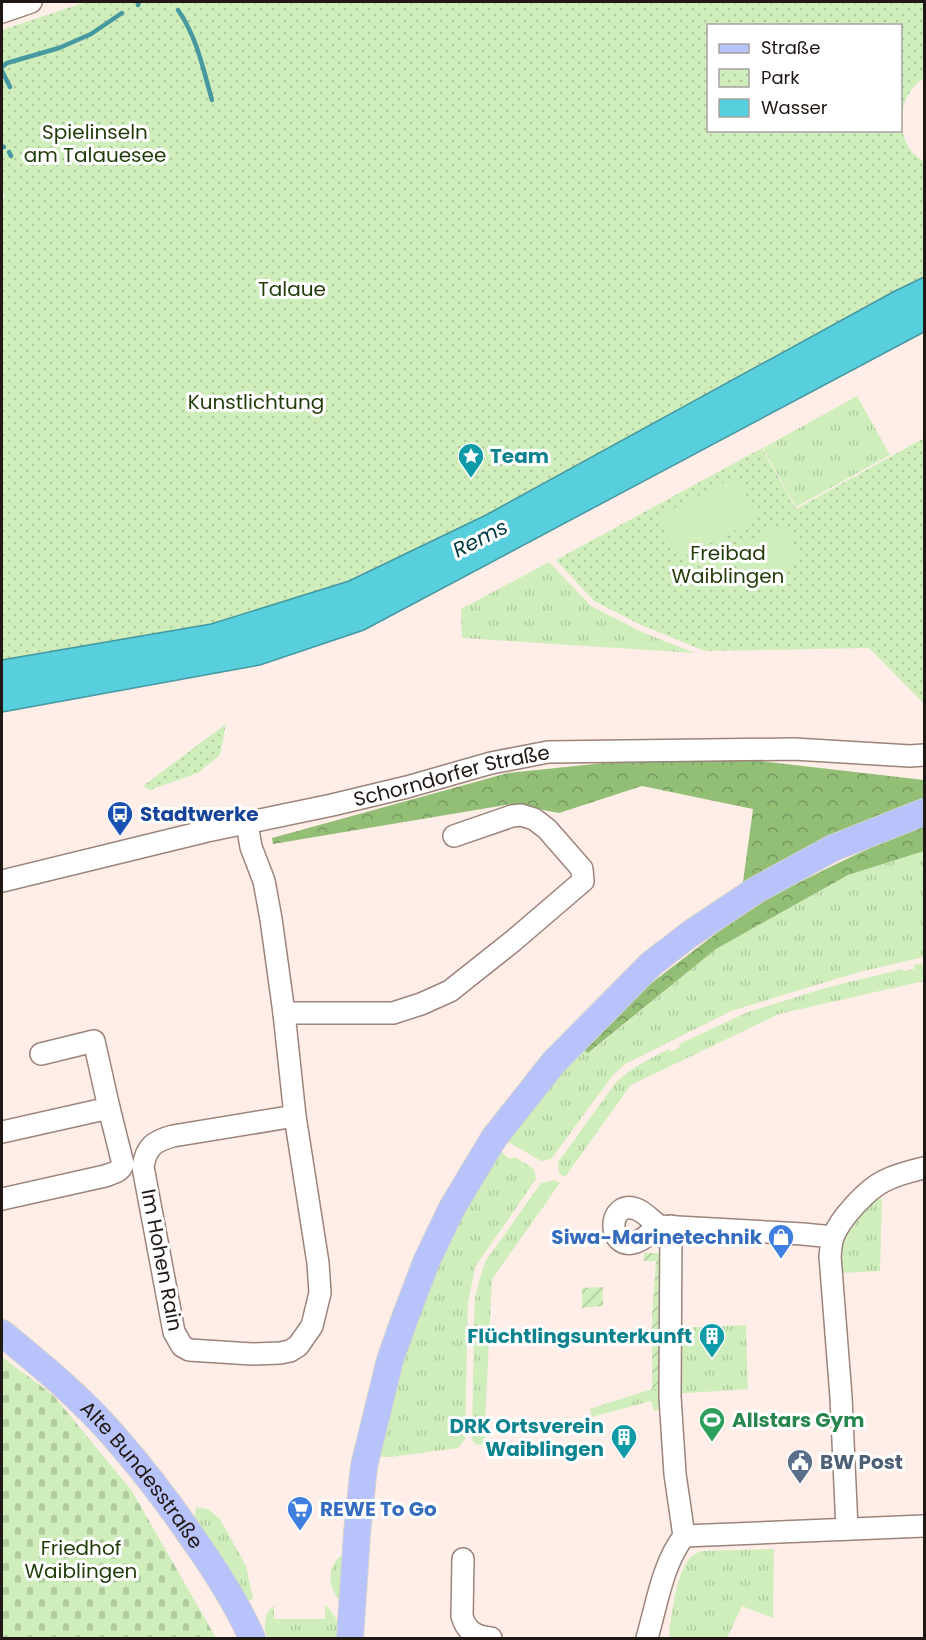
<svg xmlns="http://www.w3.org/2000/svg" width="926" height="1640" font-family="Poppins,sans-serif">
<style>
.grass{fill:url(#grass-tufts)}
.forest{fill:url(#forest-crowns)}
.cemetery{fill:url(#cemetery-stones)}
.park{fill:url(#park-dots);fill-rule:evenodd}
.garden{fill:url(#garden-furrows)}
.pitch{fill:#cfeebc}
.water{fill:#57cfdd;stroke:#4698a1;stroke-width:1.5}
.lines{fill:none;stroke-linecap:round;stroke-linejoin:round}
.stream{stroke:#4698a1;stroke-width:4.5}
.minor-casing{stroke:#9b847a;stroke-width:24}
.major-casing{stroke:#d2d1d0;stroke-width:28}
.minor{stroke:#fff;stroke-width:21}
.major{stroke:#b8c3fb;stroke-width:26}
.labels{text-anchor:middle;dominant-baseline:central;stroke-width:6;stroke-linejoin:round;paint-order:stroke}
.park-label{font-size:20px;fill:#1f3b07;stroke:#fff}
.culture-label{font-size:20px;font-weight:bold;fill:#0d838f;stroke:#fff;text-anchor:end}
.street-label{font-size:20px;fill:#201814;stroke:#fff}
.transit-label{font-size:20px;font-weight:bold;fill:#164399;stroke:#fff;text-anchor:start}
.shop-label{font-size:20px;font-weight:bold;fill:#366cbe;stroke:#fff;text-anchor:end}
.leisure-label{font-size:20px;font-weight:bold;fill:#27864d;stroke:#fff;text-anchor:start}
.service-label{font-size:20px;font-weight:bold;fill:#4e5e75;stroke:#fff;text-anchor:start}
.water-label{font-size:21px;font-style:italic;fill:#013c42;stroke:#fff}
</style>
<defs>
<pattern id="grass-tufts" width="24" height="20" patternUnits="userSpaceOnUse" patternTransform="scale(1.5)"><rect width="24" height="20" fill="#cfeebc"/><path d="M3 7l-1-3M5 7V3M7 7l1-3M15 17l-1-3M17 17v-4M19 17l1-3" fill="none" stroke="#b1cba1"/></pattern>
<pattern id="forest-crowns" width="20" height="18" patternUnits="userSpaceOnUse" patternTransform="scale(1.5)"><rect width="20" height="18" fill="#92be76"/><path d="M2 6a3 3 0 1 1 6 0M12 15a3 3 0 1 1 6 0" fill="none" stroke="#779960"/></pattern>
<pattern id="cemetery-stones" width="16" height="16" patternUnits="userSpaceOnUse" patternTransform="scale(1.5)"><rect width="16" height="16" fill="#cfeebc"/><path d="M2 7V4a2 2 0 0 1 4 0v3zM10 15v-3a2 2 0 0 1 4 0v3z" fill="#b1cba1"/></pattern>
<pattern id="park-dots" width="8" height="8" patternUnits="userSpaceOnUse" patternTransform="scale(1.5)"><rect width="8" height="8" fill="#cfeebc"/><path d="M2 2h.1M6 6h.1" fill="none" stroke="#b1cba1" stroke-width="1.8" stroke-linecap="round"/></pattern>
<pattern id="garden-furrows" width="10" height="10" patternUnits="userSpaceOnUse" patternTransform="scale(1.5)"><rect width="10" height="10" fill="#cfeebc"/><path d="M-1 1l2-2M0 10L10 0M9 11l2-2" fill="none" stroke="#b1cba1"/></pattern>
</defs>
<rect width="100%" height="100%" fill="#feeee7"/>
<g class="grass">
<polygon points="857,396 890,455 796,507 763,448"/>
<polygon points="549,562 591,606 642,632 695,653 462,638 461,609"/>
<polygon points="924,851 924,957 859,972 731,1011 625,1064 613,1075 551,1159 541,1161 505,1140 581,1048 589,1053 716,949 848,875"/>
<path d="M924,963v18l-145,33 -148,71 -66,92 -6,-3 -1,-12 56,-77c15,-17 34,-25 55,-36l1,3 10,-5 -1,-3 69,-32 77,-24 78,-19v2l11,-2v-4z"/>
<polygon points="499,1150 510,1159 515,1157 534,1169 536,1179 475,1267 468,1303 465,1439 458,1448 391,1457 381,1457 377,1450 391,1391 443,1249"/>
<polygon points="555,1180 560,1183 492,1279 484,1444 477,1445 472,1440 474,1321 475,1298 480,1278 485,1262 541,1183"/>
<path d="M882,1199l-2,72 -39,2c0,-6 -1,-13 0,-20 2,-19 22,-39 34,-53z"/>
<polygon points="746,1325 748,1389 674,1394 676,1328"/>
<polygon points="652,1389 660,1389 662,1408 654,1411 651,1401 592,1417 590,1409"/>
<polygon points="196,1507 208,1509 220,1519 246,1566 253,1598 251,1600 248,1600 196,1528 194,1518"/>
<path d="M774,1549l-1,69 -31,-12 -15,32h-57l-1,-5c3,-20 7,-58 20,-74 3,-4 8,-6 12,-8z"/>
<path d="M342,1555l3,1 -5,45c-12,-13 -14,-35 2,-46z"/>
<path d="M274,1606v13h51v-13h2l13,18 1,14h-74c-3,-11 -4,-25 7,-32z"/>
</g>
<g class="forest">
<polygon points="671,756 751,760 924,780 924,801 742,889 753,809 642,786 559,813 511,804 273,844 272,838 508,773"/>
<polygon points="924,826 924,851 848,875 716,949 588,1053 581,1048 620,1007 752,906 832,866 904,832"/>
</g>
<polygon class="cemetery" points="2,1357 53,1395 132,1491 216,1638 2,1638"/>
<g class="park">
<path d="M86,2h838v76c-25,16 -30,53 -11,75 3,3 8,6 11,9v115l-31,15 -407,223 -137,66 -138,43 -209,36v-461l3,-3 -3,-5v-161zM708,26h192v104h-192z"/>
<polygon points="924,438 924,704 869,648 705,651 641,625 594,601 556,560 762,448 796,509"/>
<polygon points="226,724 220,755 198,773 150,790 143,786"/>
</g>
<g class="garden">
<polygon points="644,1253 663,1253 660,1389 652,1389 652,1315 656,1261 644,1261"/>
<polygon points="603,1287 603,1306 582,1308 582,1288"/>
</g>
<g class="pitch">
<polygon points="737,476 758,519 679,559 658,516"/>
<polygon points="783,523 802,558 748,587 729,552"/>
</g>
<polygon class="water" points="924,277 924,332 364,630 260,665 2,712 2,660 211,624 349,581 486,515 893,292"/>
<g class="lines">
<g class="stream">
<polyline points="138,5 139,2"/>
<path d="M178,10c19,27 25,59 34,90"/>
<polyline points="2,67 7,63 59,48 91,34 122,13"/>
<polyline points="2,71 10,87"/>
<polyline points="2,146 4,147"/>
<polyline points="9,152 11,156"/>
</g>
<g class="minor-casing">
<g id="minor">
<polyline points="2,12 31,2"/>
<path d="M247,824l4,23 13,34 7,38 13,94 11,103 23,147 2,30 -8,33 -14,20 -8,5 -10,2 -28,1 -63,-4 -7,-4 -8,-14 -31,-165c3,-20 11,-26 30,-31l122,-20"/>
<path id="s1" d="M2,881l205,-50 125,-26 75,-18 84,-24 57,-11 246,-3 116,7 14,-1"/>
<polyline points="284,1013 393,1013 421,1004 450,991 513,941 583,881 582,869 547,829 534,819 521,815 512,816 454,836"/>
<polyline points="2,1132 109,1108 94,1041 41,1054"/>
<path d="M2,1199l103,-23c8,-3 15,-4 18,-12l-14,-56"/>
<path d="M659,1226c-7,5 -15,14 -23,16 -30,10 -29,-43 0,-33 9,3 16,12 23,17l144,8 30,3"/>
<path d="M847,1529l-6,-132 -11,-141c1,-6 1,-13 3,-19 7,-18 33,-47 51,-56 12,-6 27,-10 40,-13"/>
<polyline points="684,1536 924,1526"/>
<path d="M463,1559l-1,57c4,15 14,21 29,22"/>
<path d="M647,1638c10,-34 15,-73 37,-102l-9,-62 -5,-77 1,-171"/>
</g>
</g>
<g class="major-casing">
<g id="major">
<path id="s2" d="M2,1333c39,32 78,64 111,102 29,33 56,68 81,105 22,31 43,64 58,98"/>
<polyline points="350,1638 357,1533 364,1466 390,1360 406,1315 427,1260 452,1208 494,1138 554,1062 651,964 690,934 756,890 833,848 924,812"/>
</g>
</g>
<use href="#minor" class="minor"/>
<use href="#major" class="major"/>
</g>
<defs>
<g id="sight-pin" transform="scale(1.35)"><path d="M0 17L-7.5 6A9.5 9.5 0 1 1 7.5 6Z" fill="#0f9aa8" stroke="#fff"/><path d="M0-6L1.8-2.2L6-1.7L2.9 1.2L3.7 5.4L0 3.3L-3.7 5.4L-2.9 1.2L-6-1.7L-1.8-2.2Z" fill="#fff"/></g>
<g id="bus-pin" transform="scale(1.35)"><path d="M0 17L-7.5 6A9.5 9.5 0 1 1 7.5 6Z" fill="#1a4fb4" stroke="#fff"/><path d="M-5-6H5V4H4V6H2V4H-2V6H-4V4H-5ZM-3.5-4V0h7V-4ZM-3.5 1.2v1.5H-2V1.2ZM2 1.2v1.5H3.5V1.2Z" fill="#fff"/></g>
<g id="shop-pin" transform="scale(1.35)"><path d="M0 17L-7.5 6A9.5 9.5 0 1 1 7.5 6Z" fill="#3f7fe0" stroke="#fff"/><path d="M-5-2.5h2.3a2.7 3.5 0 0 1 5.4 0H5L5.5 6h-11ZM-1.5-2.5h3a1.5 2.3 0 0 0-3 0Z" fill="#fff"/></g>
<g id="building-pin" transform="scale(1.35)"><path d="M0 17L-7.5 6A9.5 9.5 0 1 1 7.5 6Z" fill="#0f9aa8" stroke="#fff"/><path d="M-4-6H4V6H1V3H-1V6H-4ZM-2.5-4.3h1.7v1.8h-1.7ZM.8-4.3h1.7v1.8H.8ZM-2.5-1h1.7V.8h-1.7ZM.8-1h1.7V.8H.8Z" fill="#fff"/></g>
<g id="stadium-pin" transform="scale(1.35)"><path d="M0 17L-7.5 6A9.5 9.5 0 1 1 7.5 6Z" fill="#2e9e5b" stroke="#fff"/><path d="M0-5a6.5 5 0 1 0 0 10a6.5 5 0 1 0 0-10ZM-3.5-1.8h7v3.6h-7Z" fill="#fff"/></g>
<g id="civic-pin" transform="scale(1.35)"><path d="M0 17L-7.5 6A9.5 9.5 0 1 1 7.5 6Z" fill="#5c6f8a" stroke="#fff"/><path d="M-.6-6.5H3V-4.5H.6V-3L4-1V1h2V6H-6V1h2V-1L-.6-3ZM-1.2 2.5V6h2.4V2.5Z" fill="#fff"/></g>
<g id="supermarket-pin" transform="scale(1.35)"><path d="M0 17L-7.5 6A9.5 9.5 0 1 1 7.5 6Z" fill="#3f7fe0" stroke="#fff"/><path d="M-6-5.5h2.5l.6 2H6L4.5 2H-2.5L-4.4-4H-6ZM-1.5 3.2a1.3 1.3 0 1 0 .1 0ZM3 3.2a1.3 1.3 0 1 0 .1 0Z" fill="#fff"/></g>
</defs>
<g fill-rule="evenodd">
<use href="#sight-pin" x="471" y="456"/>
<use href="#bus-pin" x="120" y="814"/>
<use href="#shop-pin" x="781" y="1237"/>
<use href="#building-pin" x="712" y="1336"/>
<use href="#stadium-pin" x="712" y="1420"/>
<use href="#building-pin" x="624" y="1437"/>
<use href="#civic-pin" x="800" y="1462"/>
<use href="#supermarket-pin" x="300" y="1509"/>
</g>
<g class="labels">
<g class="park-label">
<text x="95" y="132">Spielinseln<tspan x="95" dy="23">am Talauesee</tspan></text>
<text x="292" y="289">Talaue</text>
<text x="256" y="402">Kunstlichtung</text>
<text x="728" y="553">Freibad<tspan x="728" dy="23">Waiblingen</tspan></text>
<text x="81" y="1548">Friedhof<tspan x="81" dy="23">Waiblingen</tspan></text>
</g>
<g class="culture-label">
<text x="490" y="456" text-anchor="start">Team</text>
<text x="692" y="1336">Flüchtlingsunterkunft</text>
<text x="604" y="1426">DRK Ortsverein<tspan x="604" dy="23">Waiblingen</tspan></text>
</g>
<g class="street-label">
<text stroke="none"><textPath href="#s1" startOffset="462">Schorndorfer Straße</textPath></text>
<text transform="translate(162 1260) rotate(79)">Im Hohen Rain</text>
<text stroke="none"><textPath href="#s2" startOffset="200">Alte Bundesstraße</textPath></text>
</g>
<g class="transit-label">
<text x="140" y="814">Stadtwerke</text>
</g>
<g class="shop-label">
<text x="762" y="1237">Siwa-Marinetechnik</text>
<text x="320" y="1509" text-anchor="start">REWE To Go</text>
</g>
<g class="leisure-label">
<text x="732" y="1420">Allstars Gym</text>
</g>
<g class="service-label">
<text x="820" y="1462">BW Post</text>
</g>
<g class="water-label">
<text transform="translate(480 538) rotate(-27)">Rems</text>
</g>
</g>
<rect width="926" height="1640" fill="none" stroke="#201814" stroke-width="6"/>
<rect x="707" y="24" width="195" height="108" fill="#ffffff" stroke="#a6a3a1" stroke-width="1.5"/>
<rect x="719" y="44" width="30" height="9" fill="#b8c3fb" stroke="#a6a3a1" stroke-width="1.5"/>
<text x="761" y="54" font-size="18" fill="#201814">Straße</text>
<rect x="719" y="69" width="30" height="18" fill="url(#park-dots)" stroke="#a6a3a1" stroke-width="1.5"/>
<text x="761" y="84" font-size="18" fill="#201814">Park</text>
<rect x="719" y="99" width="30" height="18" fill="#57cfdd" stroke="#a6a3a1" stroke-width="1.5"/>
<text x="761" y="114" font-size="18" fill="#201814">Wasser</text>
</svg>
